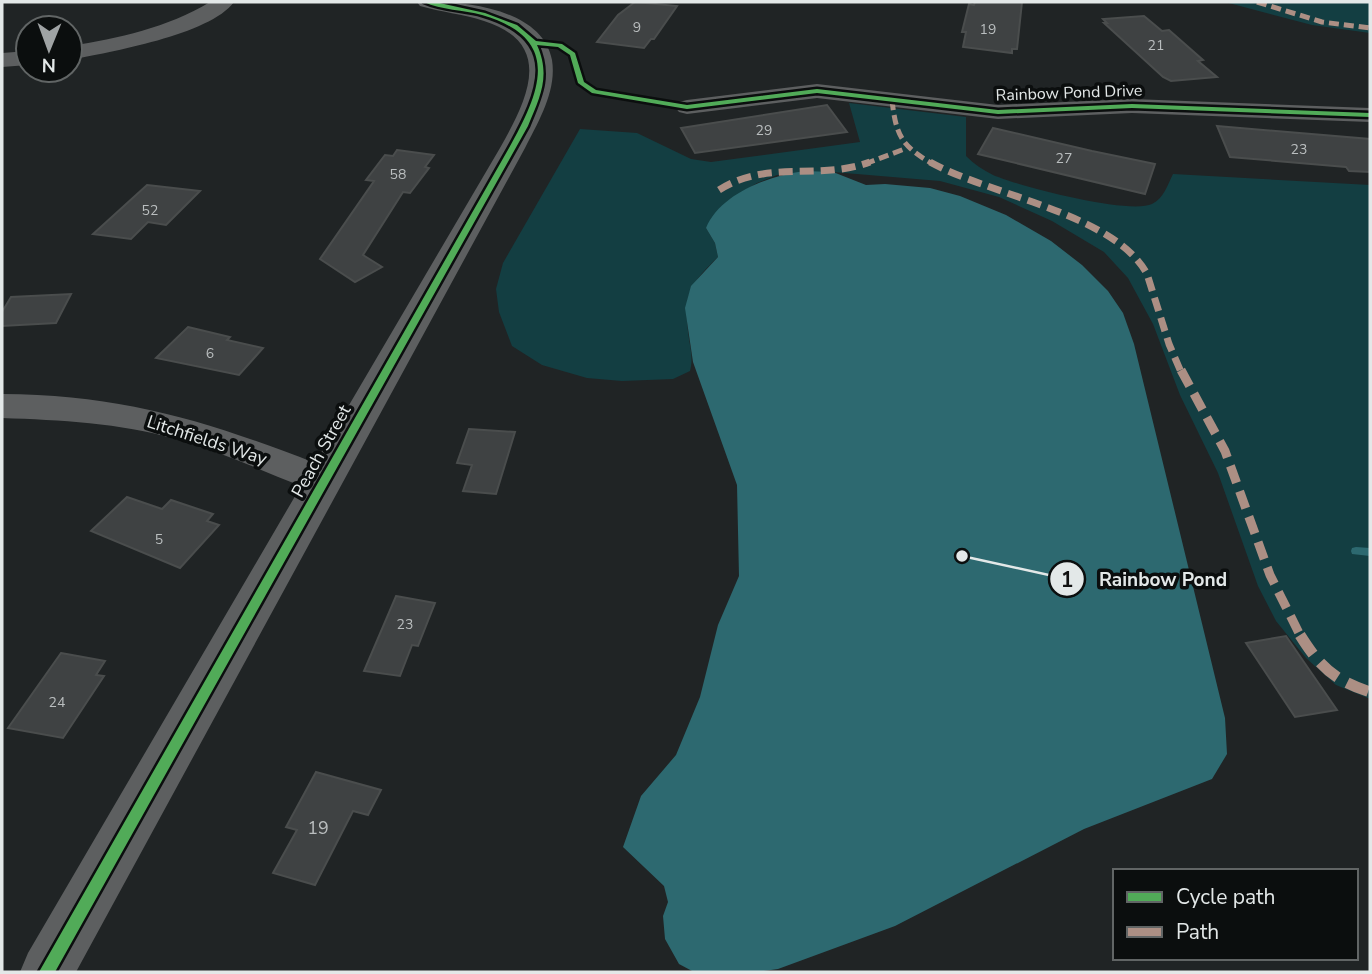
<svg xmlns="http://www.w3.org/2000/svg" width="1372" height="974" font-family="'Nunito Sans',sans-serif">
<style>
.green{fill:#133e42}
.water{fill:#2d6970}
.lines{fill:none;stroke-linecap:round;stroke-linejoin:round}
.stream{fill:#2d6970;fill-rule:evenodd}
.building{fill:#3f4243;stroke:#4a4d4d;stroke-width:2}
.minor{fill:#5d5f60;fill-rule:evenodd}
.quiet-far3{stroke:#ac8f84;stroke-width:5;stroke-dasharray:10 5;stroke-linecap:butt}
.quiet-far2{stroke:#ac8f84;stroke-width:7;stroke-dasharray:14 7;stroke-linecap:butt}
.quiet-far1{stroke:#ac8f84;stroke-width:9;stroke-dasharray:18 9;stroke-linecap:butt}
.quiet{stroke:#ac8f84;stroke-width:11;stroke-dasharray:23 11;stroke-linecap:butt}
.cycleway-casing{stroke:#0b0e0e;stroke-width:5}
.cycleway{fill:#51ab58;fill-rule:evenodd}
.labels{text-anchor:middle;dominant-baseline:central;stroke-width:7;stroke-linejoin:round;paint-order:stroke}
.number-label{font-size:14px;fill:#babebf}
.far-street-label{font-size:16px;fill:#e3e8e8;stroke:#0b0e0e}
.street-label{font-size:18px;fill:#e3e8e8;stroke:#0b0e0e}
.near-number-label{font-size:18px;fill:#babebf}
.leader{fill:none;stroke:#e3e8e8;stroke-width:2.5}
.callout-dot{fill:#e3e8e8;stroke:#0b0e0e;stroke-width:2.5}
.mark-label{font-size:21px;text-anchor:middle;font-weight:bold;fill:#111}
.callout-label{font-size:19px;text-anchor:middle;font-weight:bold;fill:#e3e8e8;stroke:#0b0e0e;stroke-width:7;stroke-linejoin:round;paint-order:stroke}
</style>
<rect width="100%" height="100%" fill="#202425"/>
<g class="green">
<polygon points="1225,2 1370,2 1370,33 1312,25"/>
<path d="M849,103l117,14v39c8,8 17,14 27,19 25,11 136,40 159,29 12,-6 15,-18 21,-30l197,11v514l-34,-14 -30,-27 -30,-37 -18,-35 -40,-113 -38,-78 -27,-71 -25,-46 -24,-26 -52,-31 -53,-24 -59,-16 -107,-9 -56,3 -20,8 -17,10 -34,35 9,15 3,14c-31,30 -35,39 -29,82 2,12 4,21 1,32l-17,8 -51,2 -35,-3 -45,-13 -30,-19 -13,-34 -3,-23 7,-26 77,-134 57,4 54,26 20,3 149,-20z"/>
</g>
<path class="water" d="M804,171l29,1 33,13 19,-1 45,4 30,8 46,19 45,26 31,24 26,26 15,22 11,31 91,374 2,36 -15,25 -128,50 -189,97 -117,43 -22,3h-62l-15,-8 -14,-25 -2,-23 5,-14 -4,-16 -41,-39 18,-51 35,-41 24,-58 18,-72 21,-49 -2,-91 -44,-123 -8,-54 6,-22 27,-29 -3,-14 -9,-15c15,-35 63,-52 98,-57z"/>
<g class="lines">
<polygon class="stream" points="1356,547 1370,548 1370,556 1352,554 1351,551 1352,548"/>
</g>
<g class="building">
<polygon points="635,2 677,6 654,39 651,39 644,48 597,42 618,15"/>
<polygon points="975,2 1022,2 1017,49 1012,49 1012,53 963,47 966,32 962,32 969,4 974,5"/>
<polygon points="1144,16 1162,31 1169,30 1203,60 1198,61 1217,77 1171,81 1163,77 1104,23 1107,23 1103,19"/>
<polygon points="827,105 847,132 695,153 681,128"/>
<polygon points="1217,126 1370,139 1370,172 1349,171 1346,167 1230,157"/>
<polygon points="993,128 1092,151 1155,164 1145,194 978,154"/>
<polygon points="397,150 434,155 425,167 429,168 410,193 403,192 363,255 382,267 355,282 320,259 374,181 366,180 385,155 393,156"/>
<polygon points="147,185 200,191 166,225 148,222 131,239 93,234"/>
<polygon points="71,294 56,323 2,326 2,312 11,297"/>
<polygon points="188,327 230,337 227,340 263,348 239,375 156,358"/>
<polygon points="469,429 515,432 496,494 463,491 472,465 457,463"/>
<polygon points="127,497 162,509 171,500 213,514 207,521 219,525 180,568 91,531"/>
<polygon points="396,596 435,603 418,646 412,645 400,676 364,671"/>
<polygon points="1286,636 1337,710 1295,717 1246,643"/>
<polygon points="61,653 105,661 96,675 104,676 63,738 8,728"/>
<polygon points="316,772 381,790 368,815 353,811 315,885 273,873 297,830 286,827"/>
</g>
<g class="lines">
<g class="minor">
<path d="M210,2h24c-24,33 -125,50 -164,58v-14c49,-8 97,-18 140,-44z"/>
<path d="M417,2c42,-2 125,5 135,58 5,31 -14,62 -27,88l-449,824h-56l8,-19 273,-467c-41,-16 -82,-35 -125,-47 -57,-16 -115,-19 -174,-21v-24c120,1 202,26 313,69l185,-315c27,-48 56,-104 -16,-127 -21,-7 -43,-9 -64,-15z"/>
<polygon points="28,51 28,65 2,67 2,53"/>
<polygon points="817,84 998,105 1132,99 1370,108 1370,122 1132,113 998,119 817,98 687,114 679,112 675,107 679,102 687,100"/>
</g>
<g class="quiet-far3">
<polyline points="1257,2 1322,22 1370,28"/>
<path d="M892,100c4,35 9,46 41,64"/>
<polyline points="865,164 907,148"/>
</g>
<g class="quiet-far2">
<path d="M930,162c59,33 185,52 217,112l22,70 12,28"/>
<path d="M719,190c48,-31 101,-9 151,-28"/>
</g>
<polyline class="quiet-far1" points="1181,370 1225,451 1270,575 1301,637"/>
<path class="quiet" d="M1300,635c20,32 34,45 70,57"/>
<g class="cycleway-casing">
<path id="cycleway" d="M424,2h11l50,11 32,12 19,16 26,3 13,9 9,29 12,8 91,15 130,-16 181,21 134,-6 238,9v4l-238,-9 -134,6 -181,-21 -130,16 -95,-16 -14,-10 -8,-28 -12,-8 -21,-2c14,31 3,52 -9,81l-473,846h-16l470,-824c31,-56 55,-109 -27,-133 -18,-5 -41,-5 -58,-13z"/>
</g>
<use href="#cycleway" class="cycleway"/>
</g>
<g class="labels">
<g class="number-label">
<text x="637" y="27">9</text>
<text x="988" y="29">19</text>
<text x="1156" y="45">21</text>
<text x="764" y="130">29</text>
<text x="1299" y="149">23</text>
<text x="1064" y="158">27</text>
<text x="398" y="174">58</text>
<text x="150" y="210">52</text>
<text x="210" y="353">6</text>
<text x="159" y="539">5</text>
<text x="405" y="624">23</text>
<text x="57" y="702">24</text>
</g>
<g class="far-street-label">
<text transform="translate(1069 93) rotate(-2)">Rainbow Pond Drive</text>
</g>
<g class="street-label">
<text transform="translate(207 440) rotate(18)">Litchfields Way</text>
<text transform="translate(321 451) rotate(-61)">Peach Street</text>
</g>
<g class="near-number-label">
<text x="318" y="828">19</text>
</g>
</g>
<path class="leader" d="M962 556L1067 579"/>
<g class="callout-dot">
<circle cx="962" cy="556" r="7"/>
<circle cx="1067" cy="579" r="18"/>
</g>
<g class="mark-label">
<text x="1067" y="587">1</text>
</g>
<g class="callout-label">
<text x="1163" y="586">Rainbow Pond</text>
</g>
<rect width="1372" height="974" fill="none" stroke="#e3e8e8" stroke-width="7"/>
<rect x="1113" y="869" width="245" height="91" fill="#0b0e0e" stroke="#616565" stroke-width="2"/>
<rect x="1127" y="892" width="35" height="10" fill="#51ab58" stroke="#616565" stroke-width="2"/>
<text x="1176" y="904" font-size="21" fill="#e3e8e8">Cycle path</text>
<rect x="1127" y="927" width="35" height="10" fill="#ac8f84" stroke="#616565" stroke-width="2"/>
<text x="1176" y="939" font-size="21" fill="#e3e8e8">Path</text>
<g transform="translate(49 49) rotate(181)"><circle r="33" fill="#0b0e0e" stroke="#616565" stroke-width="2"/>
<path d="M0-5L12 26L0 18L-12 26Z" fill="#9fa3a4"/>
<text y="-10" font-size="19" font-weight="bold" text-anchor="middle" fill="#e3e8e8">N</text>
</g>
</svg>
